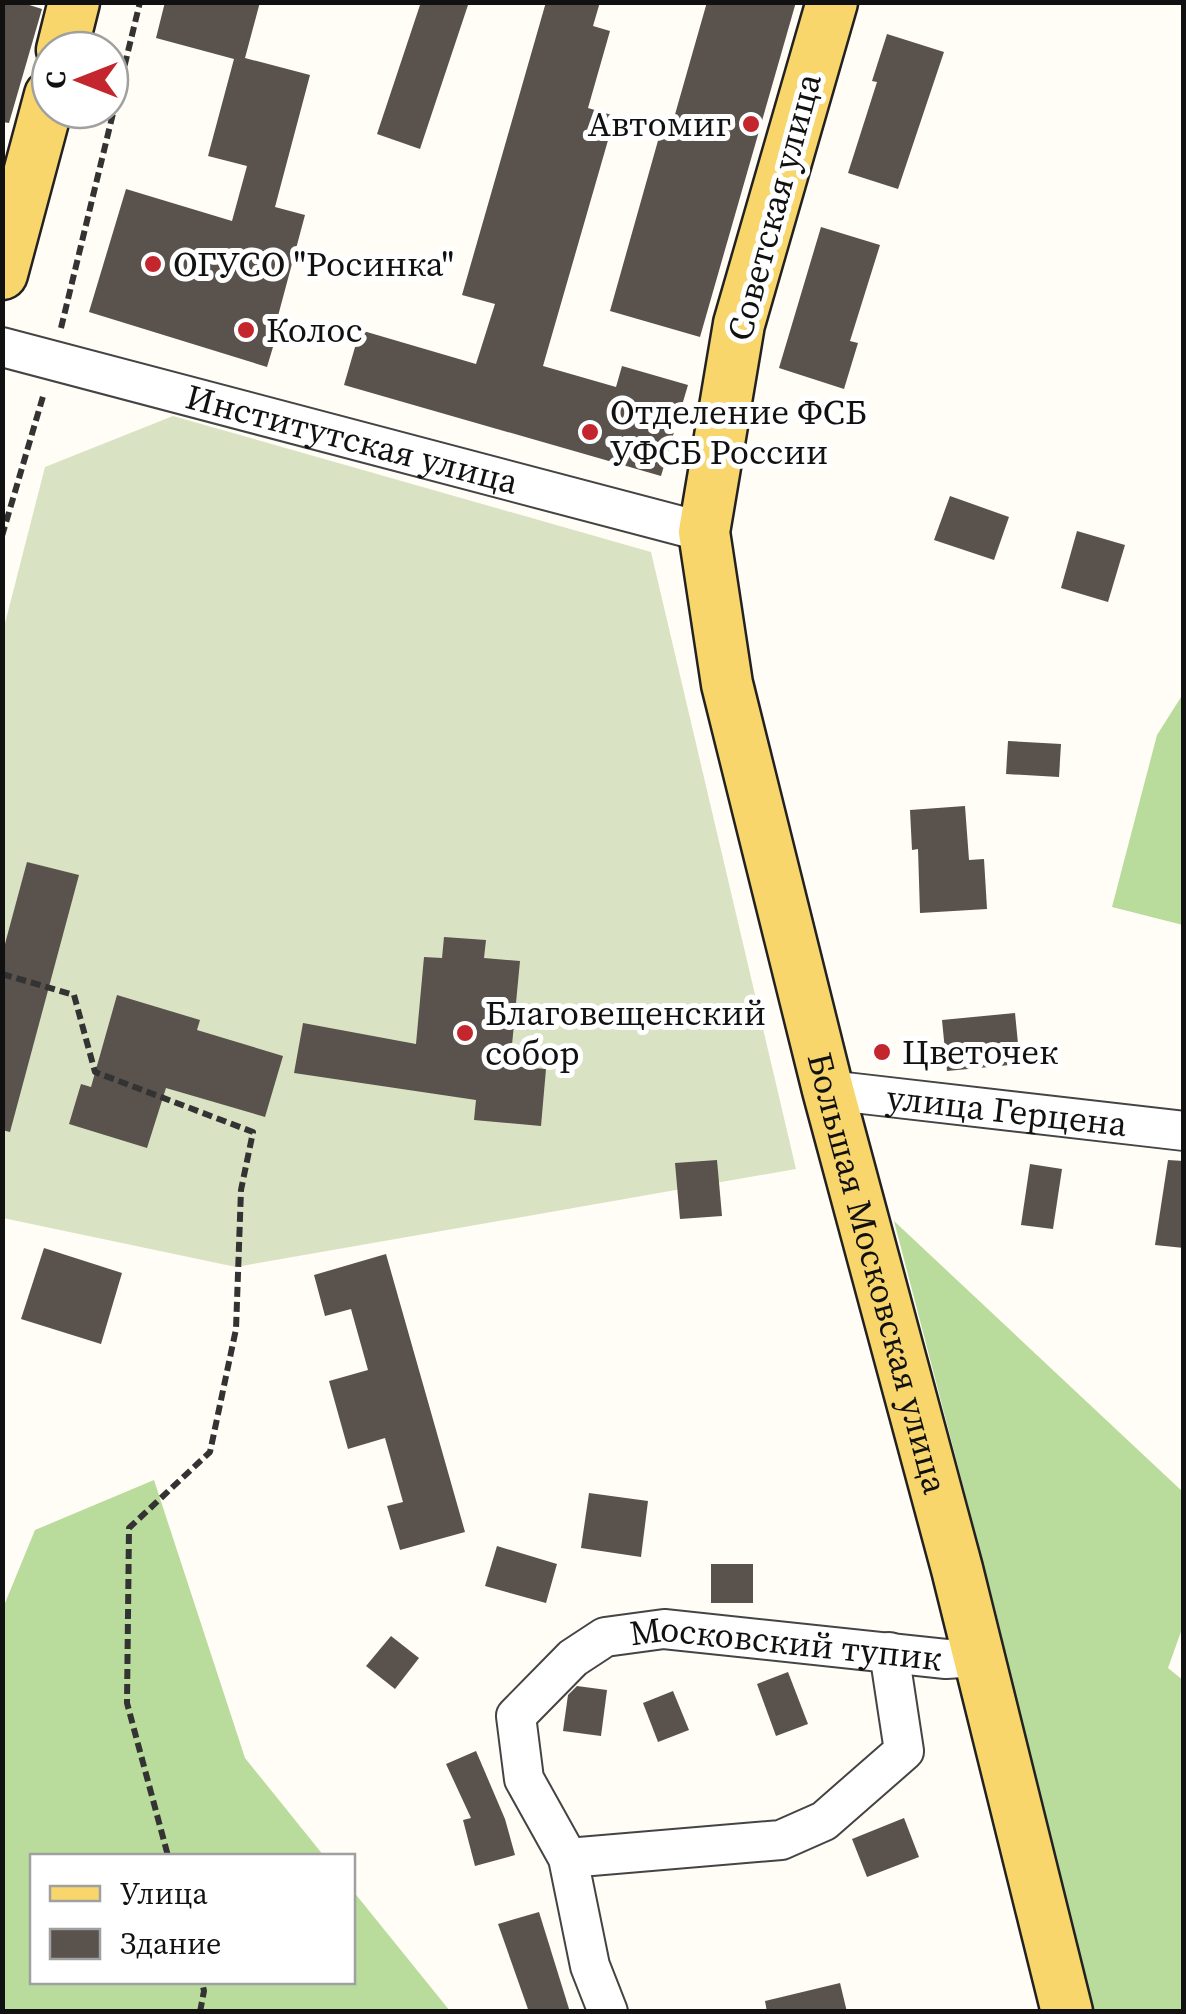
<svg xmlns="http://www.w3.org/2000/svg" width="1186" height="2014" font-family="'Source Serif 4',serif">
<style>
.forest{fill:#b9dc9c}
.cemetery{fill:#d9e3c4}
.building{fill:#5a524d}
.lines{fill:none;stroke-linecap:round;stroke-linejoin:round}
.minor-casing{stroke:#444;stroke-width:42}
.major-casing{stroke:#222;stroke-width:55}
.path{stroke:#333;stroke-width:6;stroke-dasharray:10 5;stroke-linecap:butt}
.minor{stroke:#fff;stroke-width:38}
.major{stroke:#f9d66b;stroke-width:50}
.poi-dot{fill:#c4262e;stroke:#fff;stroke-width:4}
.labels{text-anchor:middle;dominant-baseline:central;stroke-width:10;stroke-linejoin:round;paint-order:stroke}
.poi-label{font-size:35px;fill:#111;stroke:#fff;text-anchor:start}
.street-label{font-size:35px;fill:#111;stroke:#fff}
</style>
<rect width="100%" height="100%" fill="#fffdf5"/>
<g class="forest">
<polygon points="1183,694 1183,925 1112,907 1157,735"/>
<polygon points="894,1221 1183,1492 1183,1626 1168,1668 1184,1681 1183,2011 1089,2011 996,1612"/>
<polygon points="154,1480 245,1758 324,1856 32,1856 32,1982 352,1982 353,1891 450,2011 3,2011 3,1608 35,1530"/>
</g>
<polygon class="cemetery" points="173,416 651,552 796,1169 236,1267 3,1218 3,631 45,467"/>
<g class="building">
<polygon points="2,2 20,2 42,9 9,123 2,122"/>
<polygon points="165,2 260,2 245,58 310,75 275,207 305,215 278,316 282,317 267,367 89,312 126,189 232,221 247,166 208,156 234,59 156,38"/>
<polygon points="421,2 469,2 420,149 377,134"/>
<polygon points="546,2 600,2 593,26 610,31 588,108 615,116 543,366 616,387 622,366 688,385 661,476 344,385 360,330 476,364 495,304 462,295"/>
<polygon points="707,2 796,2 700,337 610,311 661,130 670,132"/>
<polygon points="887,34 944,52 898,189 848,173 877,82 872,81"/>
<polygon points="821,227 880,245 850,341 858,343 844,389 779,368"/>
<polygon points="950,496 1009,517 994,560 934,540"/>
<polygon points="1077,531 1125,545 1108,602 1061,588"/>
<polygon points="1008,741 1061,744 1059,777 1006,774"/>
<polygon points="965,806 969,860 984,859 987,909 920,913 918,849 912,850 910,810"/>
<polygon points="27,862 79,875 10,1132 2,1130 2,955"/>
<polygon points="444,937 486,940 484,958 520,961 510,1066 546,1069 541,1126 474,1120 476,1100 294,1073 303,1023 416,1044 424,957 442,958"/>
<polygon points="117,995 200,1020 197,1030 283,1056 265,1117 166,1088 147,1148 69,1124 81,1084 91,1087"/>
<polygon points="1015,1013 1020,1064 947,1071 942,1020"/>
<polygon points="717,1160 722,1216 680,1219 675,1163"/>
<polygon points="1168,1160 1184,1161 1184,1248 1155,1245"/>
<polygon points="1030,1164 1062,1169 1053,1229 1021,1225"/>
<polygon points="44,1248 122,1273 101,1344 21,1319"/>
<polygon points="386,1254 465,1532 400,1550 387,1506 403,1502 385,1438 348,1449 329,1381 368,1370 351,1309 325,1316 314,1275"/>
<polygon points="589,1493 648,1501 641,1557 581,1548"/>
<polygon points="497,1546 557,1564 546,1603 485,1586"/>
<rect x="711" y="1564" width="42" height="39"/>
<polygon points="391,1636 419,1658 395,1689 366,1666"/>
<polygon points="788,1672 808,1724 776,1736 757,1684"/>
<polygon points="577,1686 607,1690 601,1736 563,1731 568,1695"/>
<polygon points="673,1691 689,1730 658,1742 643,1703"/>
<polygon points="476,1751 505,1819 515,1855 475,1866 463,1820 471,1818 446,1764"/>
<polygon points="904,1818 919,1857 867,1877 852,1839"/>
<polygon points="539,1912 570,2012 529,2012 498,1924"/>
<polygon points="840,1983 847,2012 767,2012 765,2001"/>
</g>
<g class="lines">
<g class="minor-casing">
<g id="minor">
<path id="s1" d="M2,347l702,185"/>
<path id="s2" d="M828,1090l356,41"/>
<polyline points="568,1858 781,1840 824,1821 904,1751 889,1652"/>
<path id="s3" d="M608,2012l-18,-46 -22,-108 -44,-79 -8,-63 57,-58 32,-21 59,-8 282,30 33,-2"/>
</g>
</g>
<g class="major-casing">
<g id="major">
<path id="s4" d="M832,2l-93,322 -35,208 23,152 101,406 129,479 110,443"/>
<polyline points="62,50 74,2"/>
<polyline points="2,274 50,95"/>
</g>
</g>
<g class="path">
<polyline points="61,328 140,2"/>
<polyline points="2,536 44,393"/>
<polyline points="2,974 74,995 95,1072 253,1132 241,1190 236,1329 210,1452 129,1528 127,1703 168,1856"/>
<polyline points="200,2012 204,1991 202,1982"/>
</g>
<use href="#minor" class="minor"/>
<use href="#major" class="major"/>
</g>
<g class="poi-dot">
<circle cx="751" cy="124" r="10"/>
<circle cx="153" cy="264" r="10"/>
<circle cx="246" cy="330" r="10"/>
<circle cx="590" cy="432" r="10"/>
<circle cx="465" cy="1033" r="10"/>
<circle cx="882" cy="1052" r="10"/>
</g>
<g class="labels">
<g class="poi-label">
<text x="731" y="124" text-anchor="end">Автомиг</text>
<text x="173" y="264">ОГУСО "Росинка"</text>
<text x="266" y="330">Колос</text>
<text x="610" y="412">Отделение ФСБ<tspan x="610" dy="40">УФСБ России</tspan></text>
<text x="485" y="1013">Благовещенский<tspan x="485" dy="40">собор</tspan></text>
<text x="902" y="1052">Цветочек</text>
</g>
<g class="street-label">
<text transform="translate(774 207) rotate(-75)">Советская улица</text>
<text stroke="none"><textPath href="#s1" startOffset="362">Институтская улица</textPath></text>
<text stroke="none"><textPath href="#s2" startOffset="180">улица Герцена</textPath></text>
<text stroke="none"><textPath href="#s4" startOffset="1308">Большая Московская улица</textPath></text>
<text stroke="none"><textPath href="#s3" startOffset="615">Московский тупик</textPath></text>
</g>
</g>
<rect width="1186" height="2014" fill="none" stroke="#111111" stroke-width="10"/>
<rect x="30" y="1854" width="325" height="130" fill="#ffffff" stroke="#a0a0a0" stroke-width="2.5"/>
<rect x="50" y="1886" width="50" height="15" fill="#f9d66b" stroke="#a0a0a0" stroke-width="2.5"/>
<text x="120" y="1904" font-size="30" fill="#111111">Улица</text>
<rect x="50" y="1929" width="50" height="30" fill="#5a524d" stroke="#a0a0a0" stroke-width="2.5"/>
<text x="120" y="1954" font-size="30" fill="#111111">Здание</text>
<g transform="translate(80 80) rotate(270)"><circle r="48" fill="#ffffff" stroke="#a0a0a0" stroke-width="2.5"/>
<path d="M0-8L18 38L0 25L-18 38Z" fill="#c4262e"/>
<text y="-15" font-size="28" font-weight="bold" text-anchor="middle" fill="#111111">С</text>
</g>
</svg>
